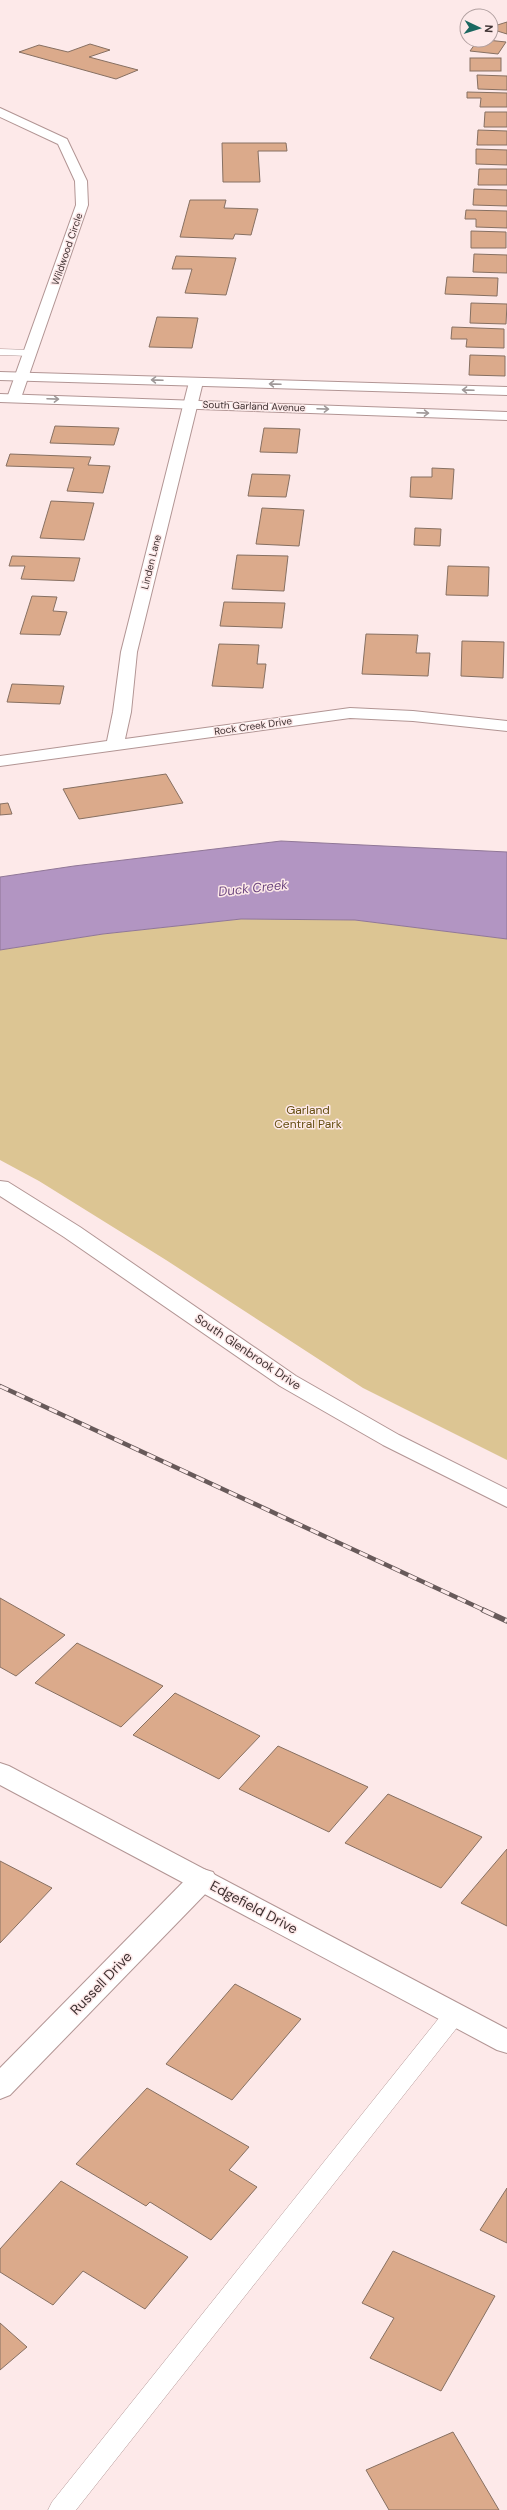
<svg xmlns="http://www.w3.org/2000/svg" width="507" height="2510" font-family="'DM Sans',sans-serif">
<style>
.green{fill:#dcc593}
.water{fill:#b295c2;stroke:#907797}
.building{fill:#dbaa8b;stroke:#877062}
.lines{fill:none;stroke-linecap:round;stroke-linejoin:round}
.lane-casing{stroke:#b29594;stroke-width:1}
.street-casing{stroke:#b29594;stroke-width:2}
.secondary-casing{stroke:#b29594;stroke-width:2}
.primary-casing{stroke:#b29594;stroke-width:2}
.lane{fill:#fff;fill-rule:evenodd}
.street{fill:#fff;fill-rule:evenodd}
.secondary{fill:#fff;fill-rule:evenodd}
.primary{fill:#fff;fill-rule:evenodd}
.rail-far1-casing{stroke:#685a5a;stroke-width:4.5}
.rail-casing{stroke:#685a5a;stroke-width:5.5}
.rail-far1{stroke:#fde9e9;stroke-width:3;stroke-dasharray:9;stroke-linecap:butt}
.rail{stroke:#fde9e9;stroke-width:4;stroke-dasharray:12;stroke-linecap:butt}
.oneway{stroke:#9f9898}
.labels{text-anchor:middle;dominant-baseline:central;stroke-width:3;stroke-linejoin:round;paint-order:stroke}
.far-street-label{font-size:10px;fill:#3f3232;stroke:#fde9e9}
.park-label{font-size:12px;fill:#664f12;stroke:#fde9e9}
.street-label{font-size:12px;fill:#3f3232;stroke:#fde9e9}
.water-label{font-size:13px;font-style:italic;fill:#6b457f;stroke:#fde9e9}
.near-street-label{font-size:14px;fill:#3f3232;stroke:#fde9e9}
</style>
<rect width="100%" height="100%" fill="#fde9e9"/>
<polygon class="green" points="241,919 355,920 507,939 507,1460 363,1388 166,1260 39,1181 0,1160 0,950 103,934"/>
<polygon class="water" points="281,841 507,852 507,939 355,920 241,919 103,934 0,950 0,877 74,866"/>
<g class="building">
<polygon points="507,22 507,34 491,29 491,27"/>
<polygon points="478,40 487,40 506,42 498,54 470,51"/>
<polygon points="90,44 110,50 89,57 138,70 116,79 19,52 39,45 68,52"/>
<rect x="470" y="58" width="31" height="13"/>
<polygon points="477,75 507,76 507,90 478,89"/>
<polygon points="467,92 507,93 507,107 480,107 481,98 467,98"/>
<polygon points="485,112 507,112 507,127 484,127"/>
<polygon points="478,130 507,131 507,145 477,145"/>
<polygon points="222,143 286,143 287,151 258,151 260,182 223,182"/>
<polygon points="476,149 507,150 507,165 476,164"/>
<polygon points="479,169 507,169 507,185 478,185"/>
<polygon points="474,189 507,190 507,206 473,205"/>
<polygon points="190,200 226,200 224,208 258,209 251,235 235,234 233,239 180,237"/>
<polygon points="466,210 507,211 507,228 476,227 476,219 465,219"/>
<polygon points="471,231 506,232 506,248 471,248"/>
<polygon points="474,254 507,255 507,273 473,272"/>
<polygon points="176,256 236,258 226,295 185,293 192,269 172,269"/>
<polygon points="447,277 498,278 497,296 445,294"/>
<polygon points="471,303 507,304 506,324 470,323"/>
<polygon points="157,317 198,318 192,348 149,347"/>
<polygon points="452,327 504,329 504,348 466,347 467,339 451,339"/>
<polygon points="470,355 505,356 505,376 469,375"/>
<polygon points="55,426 119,428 114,445 50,443"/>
<polygon points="264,428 300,429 297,453 260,452"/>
<polygon points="10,454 91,457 88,465 110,466 103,493 67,491 74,468 6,466"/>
<polygon points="432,468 454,469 452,499 410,497 411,477 432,477"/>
<polygon points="252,474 290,475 286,497 248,496"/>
<polygon points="51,501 94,503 84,540 40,538"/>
<polygon points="262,508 304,510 299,546 256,544"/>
<polygon points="415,528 441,529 440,546 414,545"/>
<polygon points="237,555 288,556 284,591 232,589"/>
<polygon points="12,556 80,558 74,581 21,579 25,566 9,566"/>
<polygon points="448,566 489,567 488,596 446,595"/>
<polygon points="32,596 57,597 53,611 67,612 60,635 20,634"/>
<polygon points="224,602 285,603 282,628 220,626"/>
<polygon points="366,634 418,635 416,653 430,653 428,676 362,674"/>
<polygon points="462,641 504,642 503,678 461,676"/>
<polygon points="219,644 259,645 257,664 266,664 263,688 212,686"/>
<polygon points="12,684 64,686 60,704 7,702"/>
<polygon points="166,774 183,803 79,819 63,789"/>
<polygon points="8,803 12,814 0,815 0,804"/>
<polygon points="0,1598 65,1635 16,1676 0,1667"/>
<polygon points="77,1643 163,1686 121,1727 35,1683"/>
<polygon points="175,1693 260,1736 219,1779 133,1735"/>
<polygon points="278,1746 368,1787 329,1832 239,1789"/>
<polygon points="388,1794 482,1837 441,1888 345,1843"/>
<polygon points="507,1849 507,1926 461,1903"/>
<polygon points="0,1861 52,1888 0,1943"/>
<polygon points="235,1984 301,2019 232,2100 166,2064"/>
<polygon points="147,2088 249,2147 229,2170 257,2187 211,2240 150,2202 146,2206 76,2164"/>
<polygon points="61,2181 188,2257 145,2309 83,2271 53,2305 0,2272 0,2249"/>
<polygon points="507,2188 507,2243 480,2230"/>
<polygon points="393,2251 495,2296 441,2391 370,2358 394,2318 362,2303"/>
<polygon points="0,2323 27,2347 0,2370"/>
<polygon points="453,2432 499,2510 389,2510 366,2470"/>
</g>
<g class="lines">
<g class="lane-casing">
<g id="lane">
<polygon points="0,349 31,350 36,353 31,356 0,355"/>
<polygon points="455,2005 463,2008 466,2014 463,2020 76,2510 48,2510 52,2502 447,2008"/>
</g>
</g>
<g class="street-casing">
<g id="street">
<polygon points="0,108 67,139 87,181 88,205 21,398 14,402 7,398 76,205 75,181 58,144 0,117"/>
<polygon points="196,378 203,382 137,652 131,712 125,739 350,708 413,711 507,721 507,731 413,721 350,718 0,766 0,756 107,741 113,712 121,652 189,382"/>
<polygon points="203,1869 213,1872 217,1879 213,1886 10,2095 0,2099 0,2068 193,1872"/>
</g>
</g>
<g class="secondary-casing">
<g id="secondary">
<polygon points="0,1181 8,1182 80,1227 296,1376 399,1435 507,1489 507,1507 383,1445 280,1386 64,1237 0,1196"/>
<polygon points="0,1763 9,1766 507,2029 507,2053 497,2050 0,1785"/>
</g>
</g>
<g class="primary-casing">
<g id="primary">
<polygon points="0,372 507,387 507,395 0,380"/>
<polygon points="0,394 507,412 507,420 0,402"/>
</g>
</g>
<use href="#lane" class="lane"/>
<use href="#street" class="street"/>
<use href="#secondary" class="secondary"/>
<use href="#primary" class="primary"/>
<g class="rail-far1-casing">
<polyline id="rail-far1" points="0,1386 486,1611"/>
</g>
<g class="rail-casing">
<polyline id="rail" points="483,1610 507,1621"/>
</g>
<use href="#rail-far1" class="rail-far1"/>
<use href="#rail" class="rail"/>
</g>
<defs><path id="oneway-shaft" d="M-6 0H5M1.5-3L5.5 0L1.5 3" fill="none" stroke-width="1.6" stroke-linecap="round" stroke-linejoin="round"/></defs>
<g class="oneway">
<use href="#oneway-shaft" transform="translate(157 380) rotate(-178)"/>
<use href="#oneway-shaft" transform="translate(275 384) rotate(-178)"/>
<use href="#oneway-shaft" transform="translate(468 390) rotate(-178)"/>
<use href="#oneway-shaft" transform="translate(53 399) rotate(2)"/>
<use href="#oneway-shaft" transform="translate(323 409) rotate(2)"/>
<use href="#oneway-shaft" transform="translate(423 413) rotate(2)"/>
</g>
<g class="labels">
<g class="far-street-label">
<text transform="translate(67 249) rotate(-71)">Wildwood Circle</text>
<text transform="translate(254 406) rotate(2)">South Garland Avenue</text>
<text transform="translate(151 562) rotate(-76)">Linden Lane</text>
<text transform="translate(253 726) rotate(-8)">Rock Creek Drive</text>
</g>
<g class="park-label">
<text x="308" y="1110">Garland<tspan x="308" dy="14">Central Park</tspan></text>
</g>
<g class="street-label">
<text transform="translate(248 1352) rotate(34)">South Glenbrook Drive</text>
</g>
<g class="water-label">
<text transform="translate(253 888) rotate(-6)">Duck Creek</text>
</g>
<g class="near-street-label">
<text transform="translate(254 1907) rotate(28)">Edgefield Drive</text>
<text transform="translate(101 1983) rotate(-46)">Russell Drive</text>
</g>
</g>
<g transform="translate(479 28) rotate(94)"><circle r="19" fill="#fde9e9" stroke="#b1a0a0"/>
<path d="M0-3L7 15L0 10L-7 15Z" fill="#1b6760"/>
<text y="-6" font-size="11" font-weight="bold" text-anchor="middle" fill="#3f3232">N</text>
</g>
</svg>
